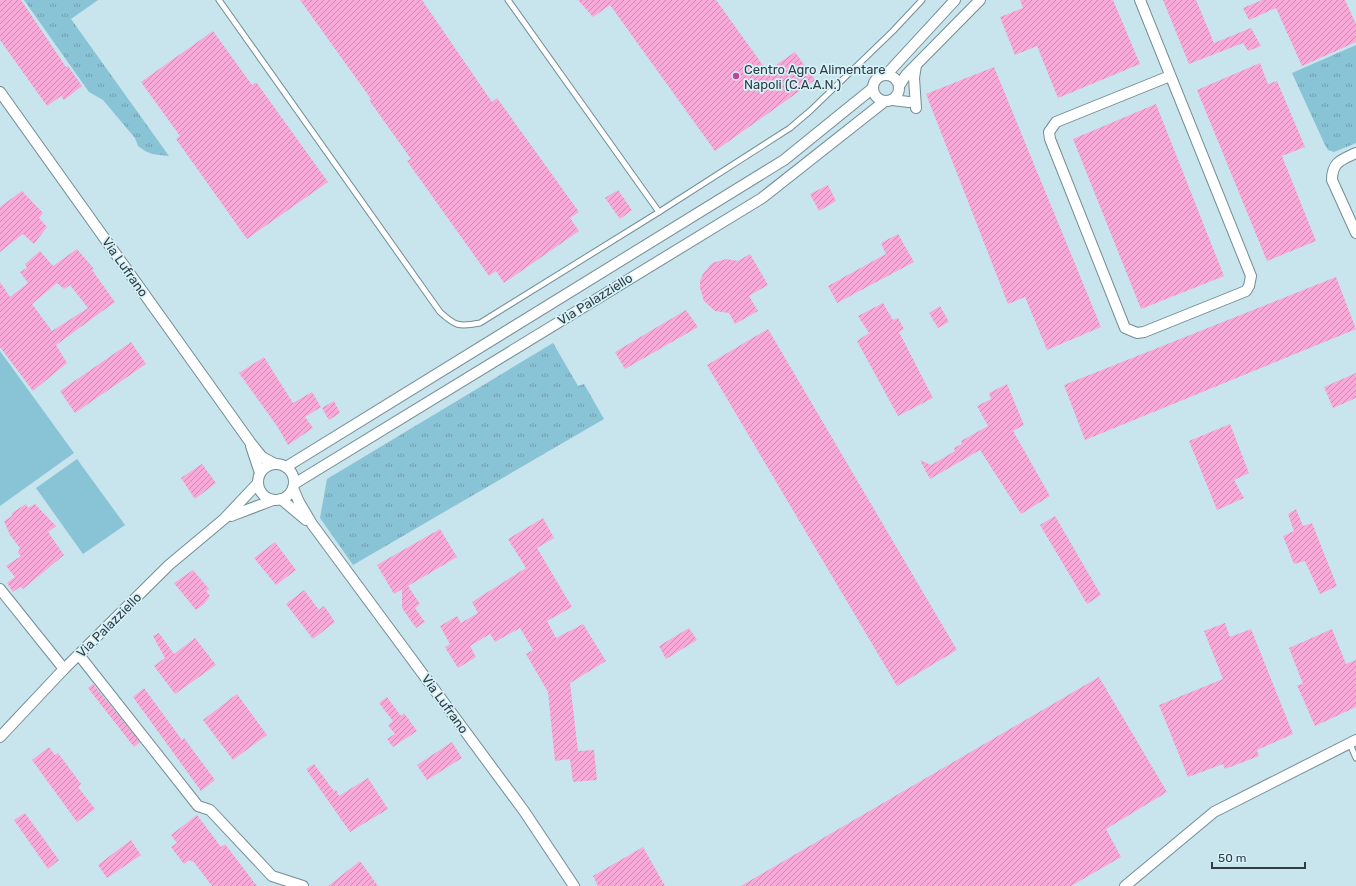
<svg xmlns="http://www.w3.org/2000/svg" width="1356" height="886" font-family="Rubik,sans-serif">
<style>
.grass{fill:url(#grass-tufts)}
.garden{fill:#89c3d6}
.building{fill:url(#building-hatch);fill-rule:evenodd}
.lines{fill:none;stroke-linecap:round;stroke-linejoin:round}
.lane-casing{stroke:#738d95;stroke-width:7}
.street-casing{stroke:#738d95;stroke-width:12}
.lane{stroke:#fff;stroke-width:5}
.street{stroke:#fff;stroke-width:10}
.poi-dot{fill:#c04596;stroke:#d5f1fa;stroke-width:1.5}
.labels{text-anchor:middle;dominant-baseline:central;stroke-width:3.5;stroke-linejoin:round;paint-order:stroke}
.poi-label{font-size:13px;fill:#323d41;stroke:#d5f1fa;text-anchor:start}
.street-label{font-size:13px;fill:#323d41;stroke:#d5f1fa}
</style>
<defs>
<pattern id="grass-tufts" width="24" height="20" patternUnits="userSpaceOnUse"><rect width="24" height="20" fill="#89c3d6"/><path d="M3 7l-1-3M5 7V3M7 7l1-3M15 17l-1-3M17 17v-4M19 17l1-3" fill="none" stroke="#71a0af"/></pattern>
<pattern id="building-hatch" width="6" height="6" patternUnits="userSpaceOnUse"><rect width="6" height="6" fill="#f7aad8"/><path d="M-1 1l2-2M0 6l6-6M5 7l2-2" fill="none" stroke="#c98cb1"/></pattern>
</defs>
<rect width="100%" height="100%" fill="#c8e4ed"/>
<g class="grass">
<polygon points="24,0 98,0 71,19 169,156 152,154 145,151 138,146 135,138 103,100 89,92"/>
<polygon points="1356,45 1356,143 1334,152 1328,150 1325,145 1292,73"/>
<polygon points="553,343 578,386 584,384 604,419 353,565 320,518 327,479"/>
</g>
<g class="garden">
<polygon points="0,351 74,453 0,506"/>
<polygon points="77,459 125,525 83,554 36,488"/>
</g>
<g class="building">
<polygon points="0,0 21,0 66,67 68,66 82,86 64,100 61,96 47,106 0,40"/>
<polygon points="300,0 422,0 492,102 497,98 579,212 570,218 579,231 504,283 496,271 489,276 407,161 411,159 369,100 371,99"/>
<polygon points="578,0 716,0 767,71 795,52 815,80 715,151 610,5 593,17"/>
<polygon points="1020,0 1113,0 1140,64 1058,98 1037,46 1015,55 1000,17 1023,8"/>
<polygon points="1163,0 1196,0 1214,43 1251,28 1261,46 1248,51 1243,43 1189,64"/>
<polygon points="1262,0 1345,0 1356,24 1356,42 1302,66 1276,8 1249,20 1243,8"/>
<polygon points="213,31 252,85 256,82 328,182 247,239 176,139 180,136 141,82"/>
<polygon points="1260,63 1268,84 1277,81 1305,147 1282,156 1316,241 1267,261 1197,90"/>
<polygon points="994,67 1101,327 1047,350 1025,297 1008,304 926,94"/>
<polygon points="1156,104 1224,276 1141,309 1073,139"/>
<polygon points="828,185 836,201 819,211 810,194"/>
<polygon points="618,190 632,210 620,219 605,198"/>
<polygon points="22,191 43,213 39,218 47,227 34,244 23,234 0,252 0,207"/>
<polygon points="898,234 914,262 837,303 828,286 886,254 881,243"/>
<path d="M77,249l17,20 -2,1 23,32 -59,43 11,18 -34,28 -33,-44v-65l10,15 18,-14 -8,-11 7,-4 -2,-4 15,-13 13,15zM57,283l7,6 6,-4 18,23 -36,23 -20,-27z"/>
<polygon points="750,254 768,285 749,296 758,311 735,324 729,313 715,311 704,301 700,288 700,281 703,274 712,263 726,259 738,261"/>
<polygon points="1336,277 1356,329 1085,440 1064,385"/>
<polygon points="883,303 893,320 898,318 904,329 899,332 933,398 898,416 857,341 869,333 858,316"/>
<polygon points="940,306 949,322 938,328 929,313"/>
<polygon points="686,310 698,327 625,369 615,352"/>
<polygon points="768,329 957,650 897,686 707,365"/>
<polygon points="131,342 146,364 75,413 60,391"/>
<polygon points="264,357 293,403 312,392 321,407 305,417 313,428 288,445 277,426 239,373"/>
<polygon points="1356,373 1356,398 1333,408 1324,387"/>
<polygon points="1007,384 1024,425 1013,431 1050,496 1021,514 980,450 930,479 920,460 931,465 955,451 954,448 962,444 961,441 988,426 977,406 991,399 989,393"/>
<polygon points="334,401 340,413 329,420 322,408"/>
<polygon points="1230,424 1249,473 1234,480 1244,498 1217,510 1189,441"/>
<polygon points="202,464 216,483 195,499 181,478"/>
<polygon points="26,504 28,508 35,504 56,526 48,532 64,555 23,589 20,587 13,592 7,583 15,577 6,566 21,556 18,553 20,548 10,535 4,521 12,516 12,513"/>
<polygon points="1296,509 1303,526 1312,523 1337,586 1320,594 1305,561 1294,564 1283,536 1294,531 1288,514"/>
<polygon points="1055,516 1101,595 1087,604 1040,525"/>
<polygon points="543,518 554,538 537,548 572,607 547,621 556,638 583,624 606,661 570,683 578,751 594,750 597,780 573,782 570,759 555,761 548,692 526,654 533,650 520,628 495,642 490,634 470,646 476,657 458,668 445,647 450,644 440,626 457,616 461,623 478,613 472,602 526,568 508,539"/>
<polygon points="440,529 457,557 408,586 420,604 415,608 425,622 416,628 402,608 402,589 394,594 377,565"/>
<polygon points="275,542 296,570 276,585 254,558"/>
<polygon points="193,570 209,589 206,591 210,596 204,604 196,610 174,583"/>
<polygon points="304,590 319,610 324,606 335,622 313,639 286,604"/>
<polygon points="1225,623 1230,637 1251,629 1293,734 1257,750 1259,756 1225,769 1223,764 1188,777 1159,705 1223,679 1204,631"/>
<polygon points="689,628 697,640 666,659 659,646"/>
<polygon points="1332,629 1346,664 1356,660 1356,707 1315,726 1297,685 1303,684 1289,648"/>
<polygon points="159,633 174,654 195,638 216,665 175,694 154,666 165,658 153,636"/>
<polygon points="1099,677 1167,792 1106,829 1121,857 1071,886 741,886"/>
<polygon points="93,684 140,742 134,747 88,688"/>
<polygon points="144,688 182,740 184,738 215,780 201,791 133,697"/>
<polygon points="237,694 267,735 233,760 203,720"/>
<polygon points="387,697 401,716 404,713 417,731 393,747 387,739 395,734 388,725 393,721 379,703"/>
<polygon points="452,742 462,758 427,780 417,765"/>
<polygon points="49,747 55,755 58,753 81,784 78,787 95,809 77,822 32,760"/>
<polygon points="314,764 334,791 336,790 339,796 368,778 388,809 350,832 306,769"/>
<polygon points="25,813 59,860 48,869 14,820"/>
<polygon points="197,815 221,847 225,844 257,886 212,886 193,861 192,862 190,860 184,864 171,847 177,843 171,835"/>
<polygon points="131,840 141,855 107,878 98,865"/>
<polygon points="643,847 665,886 598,886 593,876"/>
<polygon points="360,861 378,886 328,886"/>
</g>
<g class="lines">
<g class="lane-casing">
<g id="lane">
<path d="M219,0l221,312c15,14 19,15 40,11l179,-111 131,-84 20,-17 83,-80 29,-31"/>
<polyline points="508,0 659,212"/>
<polyline points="1350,744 1356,758"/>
</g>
</g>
<g class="street-casing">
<g id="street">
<polyline points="1140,0 1251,276 1249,286 1246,291 1144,332 1137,333 1125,328 1050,139 1049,132 1056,122 1170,76"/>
<polyline points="916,65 914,78 916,108"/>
<circle cx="886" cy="88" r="13"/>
<polyline points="886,75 955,0"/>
<polyline points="899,86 906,75 980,0"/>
<polyline points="0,92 250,442 262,457 275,464"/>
<polyline points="892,100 909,102"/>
<path d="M1356,153c-15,7 -24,9 -24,27l24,53"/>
<polyline points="251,446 260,473"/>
<circle cx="276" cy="482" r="18"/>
<polyline points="286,467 784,160 873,88"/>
<polyline points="294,484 762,198 885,101"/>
<polyline points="293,488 299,502 312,524 524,811 574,886"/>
<polyline points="281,499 306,520"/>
<polyline points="231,516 273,500"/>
<polyline points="0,589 64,669"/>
<polyline points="79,655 198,806 210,810 272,876 303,886"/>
<polyline points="0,737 64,669 169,565 224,519 258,483"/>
<polyline points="1125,886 1214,812 1356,740"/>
</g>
</g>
<use href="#lane" class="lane"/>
<use href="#street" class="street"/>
</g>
<circle class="poi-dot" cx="736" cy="76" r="4"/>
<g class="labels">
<g class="poi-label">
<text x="744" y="69">Centro Agro Alimentare<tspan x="744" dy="15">Napoli (C.A.A.N.)</tspan></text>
</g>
<g class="street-label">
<text transform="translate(125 267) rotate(55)">Via Lufrano</text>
<text transform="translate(595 299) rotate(-32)">Via Palazziello</text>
<text transform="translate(109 625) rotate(-45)">Via Palazziello</text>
<text transform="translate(445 704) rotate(54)">Via Lufrano</text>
</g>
</g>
<path d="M1212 862v6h93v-6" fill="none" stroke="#323d41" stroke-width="2"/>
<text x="1218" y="862" font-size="12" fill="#323d41" stroke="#d5f1fa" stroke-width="3" paint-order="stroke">50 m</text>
</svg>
